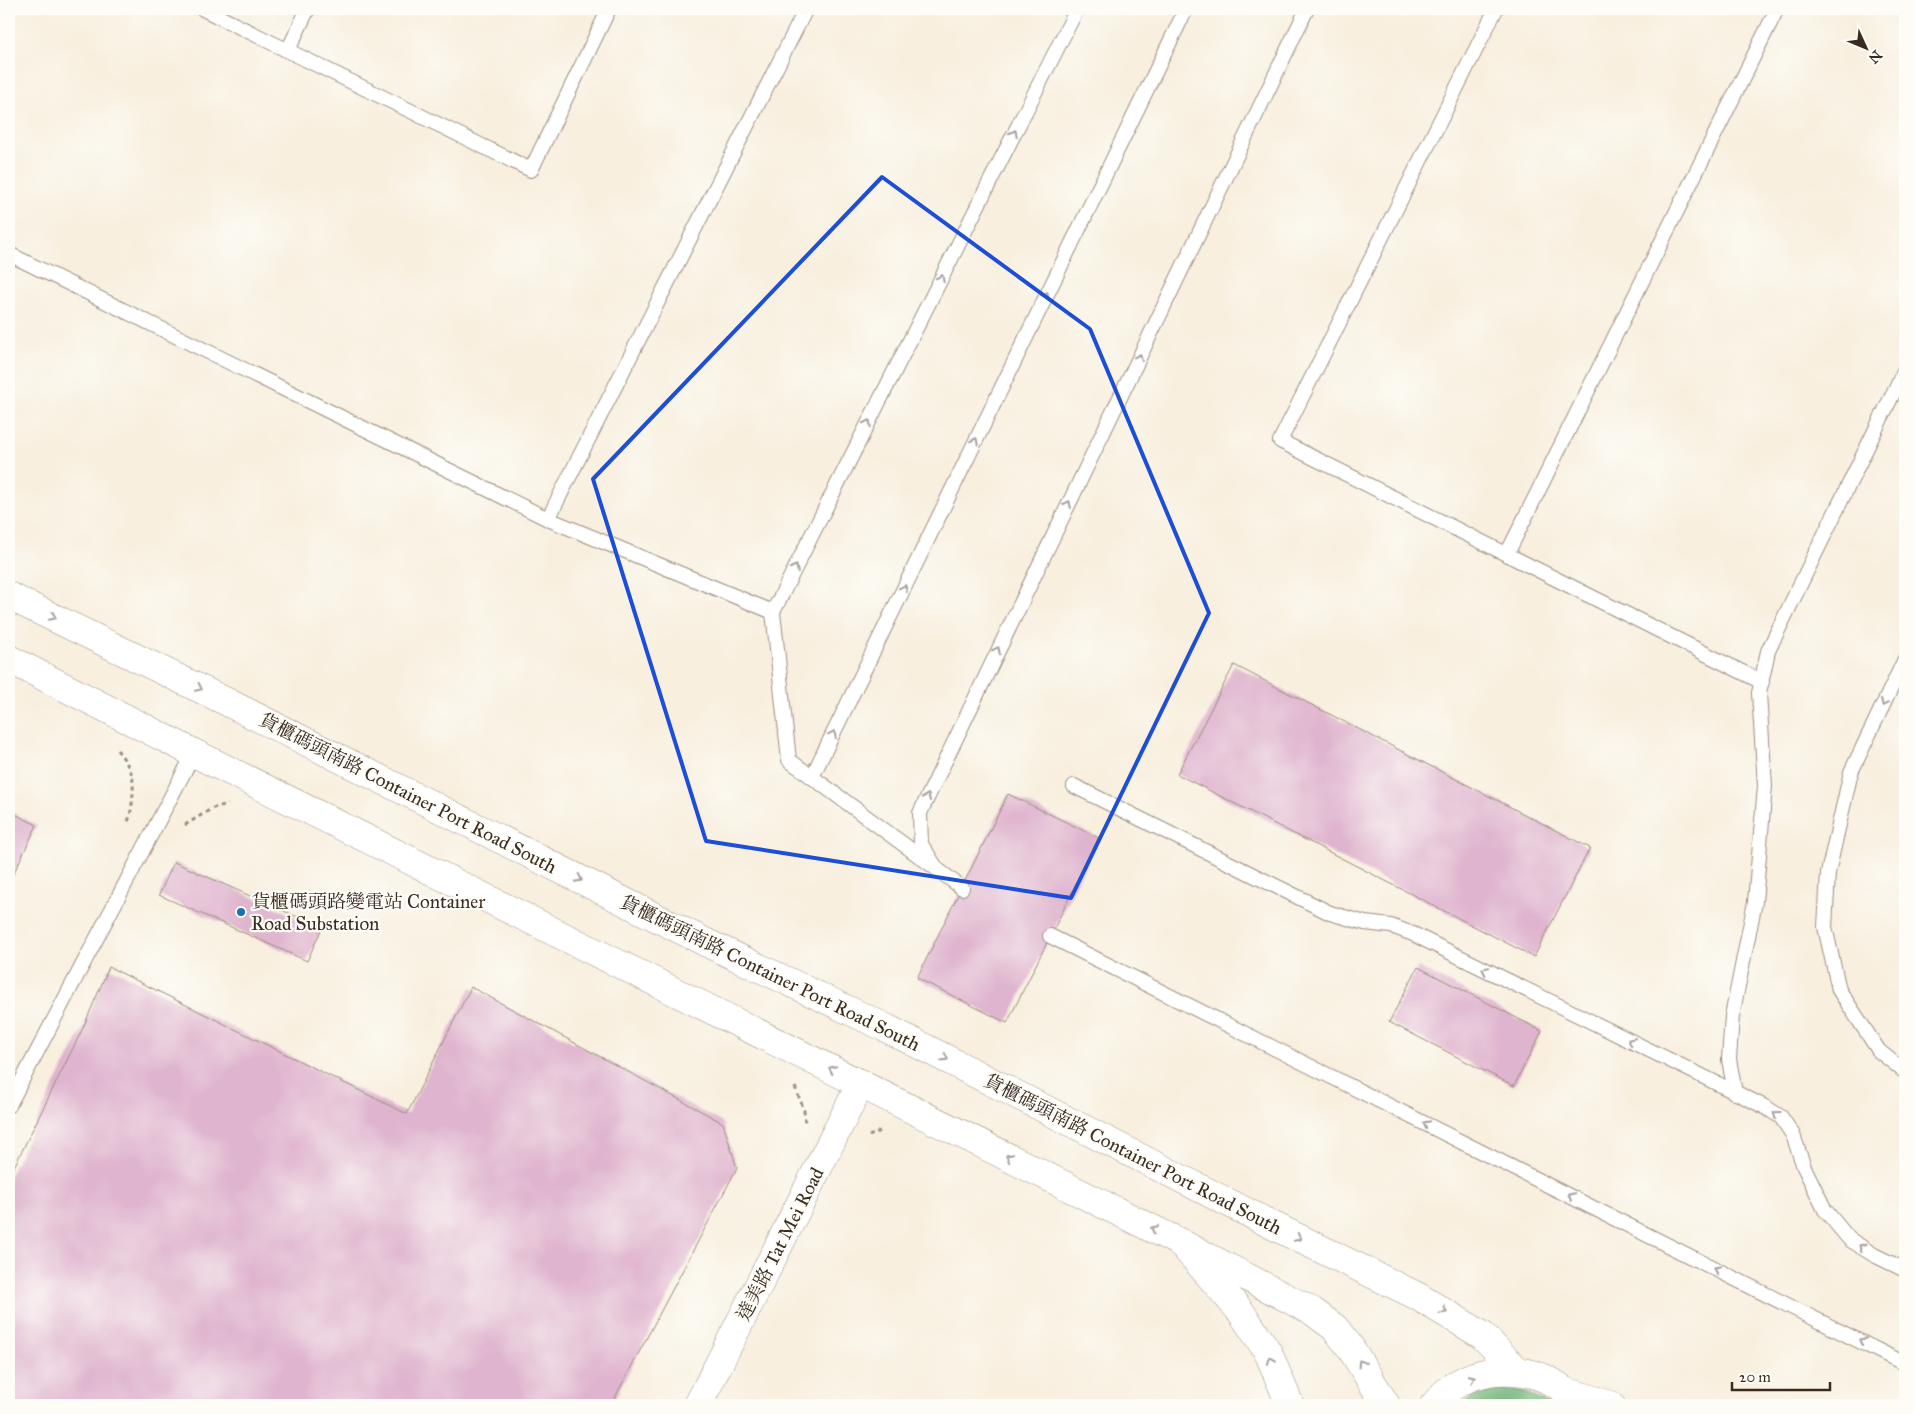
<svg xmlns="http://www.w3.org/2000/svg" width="1914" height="1414" font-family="'IM FELL Great Primer','Noto Serif TC',serif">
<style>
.forest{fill:#70b377;stroke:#566e4a}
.building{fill:#dfb4ce}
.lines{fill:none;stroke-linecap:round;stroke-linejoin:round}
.service-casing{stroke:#9a8c7e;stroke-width:16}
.minor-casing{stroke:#9a8c7e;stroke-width:29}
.tertiary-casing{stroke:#9a8c7e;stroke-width:29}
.secondary-casing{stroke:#9a8c7e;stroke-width:29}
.path{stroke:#9a8c7e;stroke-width:3;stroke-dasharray:4 4;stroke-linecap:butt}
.service{stroke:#fff;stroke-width:14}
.minor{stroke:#fff;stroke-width:28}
.tertiary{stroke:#fff;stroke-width:28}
.secondary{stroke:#fff;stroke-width:28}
.oneway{stroke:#a79f9a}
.marked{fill:none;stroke:#1d4ed8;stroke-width:4;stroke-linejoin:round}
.poi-dot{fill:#1f6fb2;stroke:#fdfcf7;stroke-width:2}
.labels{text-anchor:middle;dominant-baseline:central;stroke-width:4.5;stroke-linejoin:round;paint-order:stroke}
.street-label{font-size:19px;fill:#3b2a1e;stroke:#fdfcf7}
.poi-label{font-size:19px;fill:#3b2a1e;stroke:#fdfcf7;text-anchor:start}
</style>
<rect width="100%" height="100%" fill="#fdfcf7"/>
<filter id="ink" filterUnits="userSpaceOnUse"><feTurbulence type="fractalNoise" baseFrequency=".02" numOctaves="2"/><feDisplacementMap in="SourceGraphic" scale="10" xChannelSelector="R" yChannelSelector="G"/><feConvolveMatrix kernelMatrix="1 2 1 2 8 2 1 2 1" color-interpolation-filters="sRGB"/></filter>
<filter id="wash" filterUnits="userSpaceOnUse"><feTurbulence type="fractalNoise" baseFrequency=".0096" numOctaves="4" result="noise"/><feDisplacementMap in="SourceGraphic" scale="20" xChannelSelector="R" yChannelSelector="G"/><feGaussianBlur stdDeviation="1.12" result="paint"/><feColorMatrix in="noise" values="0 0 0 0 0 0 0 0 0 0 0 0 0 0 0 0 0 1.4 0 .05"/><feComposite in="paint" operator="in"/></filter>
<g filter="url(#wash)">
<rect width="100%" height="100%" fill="#f8efde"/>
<polygon class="forest" points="1499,1389 1525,1392 1552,1405 1460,1405 1476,1396"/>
<g id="blocks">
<g class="building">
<polygon points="1234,665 1590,848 1534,957 1177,774"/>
<polygon points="1008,794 1099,838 1007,1023 917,978"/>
<polygon points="9,811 37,825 9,883"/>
<polygon points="174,862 322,928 307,961 159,895"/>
<polygon points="109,967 407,1114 471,987 723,1123 737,1168 611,1405 9,1405 9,1177 83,1028"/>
<polygon points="1418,967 1542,1031 1514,1086 1389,1022"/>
</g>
</g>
</g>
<g filter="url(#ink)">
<use href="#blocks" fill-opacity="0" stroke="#9a8c7e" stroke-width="1"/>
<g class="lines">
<g class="service-casing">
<g id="service">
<polyline points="203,9 531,170 609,9"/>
<polyline points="1496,9 1280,441 1762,682"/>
<polyline points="288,50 308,9"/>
<polyline points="9,254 548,519 806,9"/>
<polyline points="548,519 773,612"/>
<polyline points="1507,554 1777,9"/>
<polyline points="1905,659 1851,772 1828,873 1825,927 1839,990 1879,1051 1905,1072"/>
<polyline points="812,777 1186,9"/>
<polyline points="1074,786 1330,913 1365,923 1391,926 1413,934 1765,1107 1781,1117 1793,1135 1804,1167 1825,1210 1849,1239 1874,1255 1905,1270"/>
<polyline points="937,869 789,760 773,612 1077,9"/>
<polyline points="962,888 937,869 921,844 920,813 1307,9"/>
<polyline points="1050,936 1905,1364"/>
<polyline points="1735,1093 1729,1059 1732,1016 1755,902 1765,786 1759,693 1768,651 1905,369"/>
<polyline points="9,1105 194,753"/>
</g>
</g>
<g class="minor-casing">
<polyline id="minor" points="698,1405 861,1083"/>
</g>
<g class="tertiary-casing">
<g id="tertiary">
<polyline points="9,596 223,700 707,943 886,1028 1276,1227 1417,1296 1482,1335 1518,1371"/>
<polyline points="9,659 194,753 1181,1243 1312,1311 1335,1328 1350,1347 1386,1405"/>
<polyline points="1565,1391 1611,1405"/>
<path d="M1434,1405c4,-4 8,-10 13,-14 33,-27 85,-27 118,0 5,4 9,10 13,14"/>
</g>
</g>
<g class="secondary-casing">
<polyline id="secondary" points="1181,1243 1241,1312 1268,1352 1290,1405"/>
</g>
<g class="path">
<path d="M117,750c6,7 12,16 15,25 3,11 0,39 -5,49"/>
<polyline points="185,825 213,808 228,804"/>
<polyline points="795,1087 804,1110 805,1124"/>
<polyline points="869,1136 882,1130"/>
</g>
<use href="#service" class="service"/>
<use href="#minor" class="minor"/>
<use href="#tertiary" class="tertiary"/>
<use href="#secondary" class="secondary"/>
</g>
<defs><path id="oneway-chevron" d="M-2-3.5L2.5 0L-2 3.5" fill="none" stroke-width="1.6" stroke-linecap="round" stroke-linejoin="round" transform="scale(1.25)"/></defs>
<g class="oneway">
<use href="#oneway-chevron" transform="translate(1014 133) rotate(-63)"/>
<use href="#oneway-chevron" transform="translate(941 278) rotate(-63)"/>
<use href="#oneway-chevron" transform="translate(1046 295) rotate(-64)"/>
<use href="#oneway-chevron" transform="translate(1139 357) rotate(-64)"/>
<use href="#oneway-chevron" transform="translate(868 423) rotate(-63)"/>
<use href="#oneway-chevron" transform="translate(975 441) rotate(-64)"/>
<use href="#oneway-chevron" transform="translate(1068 504) rotate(-64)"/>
<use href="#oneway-chevron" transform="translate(795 568) rotate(-63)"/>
<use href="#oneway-chevron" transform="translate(904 588) rotate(-64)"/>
<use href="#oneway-chevron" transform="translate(53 617) rotate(26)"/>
<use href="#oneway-chevron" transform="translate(997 650) rotate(-64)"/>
<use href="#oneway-chevron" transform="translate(199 688) rotate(26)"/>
<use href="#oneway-chevron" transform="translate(1884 703) rotate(116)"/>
<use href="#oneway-chevron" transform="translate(833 734) rotate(-64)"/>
<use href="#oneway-chevron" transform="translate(927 797) rotate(-67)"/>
<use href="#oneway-chevron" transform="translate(579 879) rotate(27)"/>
<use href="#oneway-chevron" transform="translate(1485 970) rotate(-154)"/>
<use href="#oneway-chevron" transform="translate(1631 1041) rotate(-154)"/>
<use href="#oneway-chevron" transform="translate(945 1058) rotate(27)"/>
<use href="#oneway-chevron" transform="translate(832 1069) rotate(-154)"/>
<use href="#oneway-chevron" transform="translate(1776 1114) rotate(-144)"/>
<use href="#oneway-chevron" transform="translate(1426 1124) rotate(-153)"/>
<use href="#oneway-chevron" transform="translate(1009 1157) rotate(-153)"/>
<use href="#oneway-chevron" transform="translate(1571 1196) rotate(-153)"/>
<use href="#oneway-chevron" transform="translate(1154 1229) rotate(-153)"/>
<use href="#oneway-chevron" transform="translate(1298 1238) rotate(26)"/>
<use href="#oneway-chevron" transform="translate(1862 1247) rotate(-148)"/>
<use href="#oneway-chevron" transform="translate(1717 1269) rotate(-153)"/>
<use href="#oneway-chevron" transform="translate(1444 1311) rotate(30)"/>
<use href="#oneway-chevron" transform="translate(1862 1341) rotate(-153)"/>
<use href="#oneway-chevron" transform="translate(1271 1360) rotate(-113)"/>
<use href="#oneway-chevron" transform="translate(1361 1363) rotate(-121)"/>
<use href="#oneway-chevron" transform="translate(1472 1378) rotate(-23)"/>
</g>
</g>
<path class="marked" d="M882,177l208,152 119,284 -138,285 -365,-57 -113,-362z"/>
<circle class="poi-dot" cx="241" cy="912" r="5"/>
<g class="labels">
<g class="street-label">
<text transform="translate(408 793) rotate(27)">貨櫃碼頭南路 Container Port Road South</text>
<text transform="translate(770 973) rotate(26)">貨櫃碼頭南路 Container Port Road South</text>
<text transform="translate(1133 1154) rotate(27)">貨櫃碼頭南路 Container Port Road South</text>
<text transform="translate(780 1244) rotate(-63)">達美路 Tat Mei Road</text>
</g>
<g class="poi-label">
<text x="251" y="901">貨櫃碼頭路變電站 Container<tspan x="251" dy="22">Road Substation</tspan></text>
</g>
</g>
<rect width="1914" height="1414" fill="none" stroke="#fdfcf7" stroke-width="30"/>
<g transform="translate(1866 48) rotate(134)" stroke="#fdfcf7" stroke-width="4" paint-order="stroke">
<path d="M0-4L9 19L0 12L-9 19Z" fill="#3b2a1e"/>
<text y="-8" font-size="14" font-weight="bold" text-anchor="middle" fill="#3b2a1e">N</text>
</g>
<path d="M1732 1382v8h98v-8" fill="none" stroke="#3b2a1e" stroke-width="2.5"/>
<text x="1739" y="1382" font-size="15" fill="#3b2a1e" stroke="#fdfcf7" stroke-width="4" paint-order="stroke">20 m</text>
</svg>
